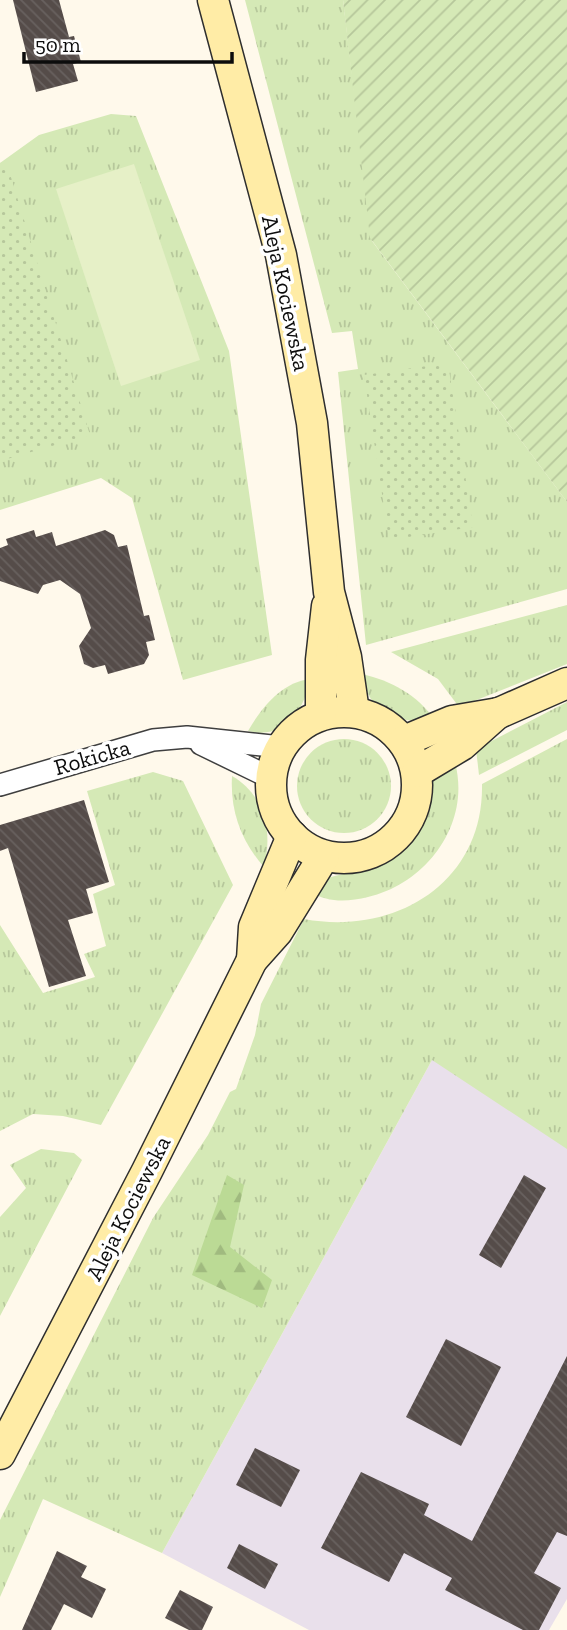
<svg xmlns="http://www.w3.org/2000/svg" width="567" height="1630" font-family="'Zilla Slab',serif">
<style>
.industrial{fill:#e9e0eb}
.grass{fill:url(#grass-tufts)}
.forest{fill:url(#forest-firs)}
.park{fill:url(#park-dots)}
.garden{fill:url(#garden-furrows)}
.pitch{fill:#e6f0c7}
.building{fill:url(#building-back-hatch)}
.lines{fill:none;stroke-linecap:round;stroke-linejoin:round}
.street-casing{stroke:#3f3f3f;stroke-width:24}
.secondary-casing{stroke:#2e2e2e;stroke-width:33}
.street{stroke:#fff;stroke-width:21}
.secondary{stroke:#ffeca6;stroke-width:30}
.labels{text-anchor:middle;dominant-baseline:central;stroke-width:7;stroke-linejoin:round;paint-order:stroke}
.street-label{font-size:23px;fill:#0c0c0c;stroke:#fff}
</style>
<defs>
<pattern id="grass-tufts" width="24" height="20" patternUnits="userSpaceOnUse" patternTransform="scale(1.75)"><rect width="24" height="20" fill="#d5e9b6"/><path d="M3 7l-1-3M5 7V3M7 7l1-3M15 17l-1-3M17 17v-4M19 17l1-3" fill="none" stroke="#b6c79b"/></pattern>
<pattern id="forest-firs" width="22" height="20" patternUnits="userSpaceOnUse" patternTransform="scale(1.75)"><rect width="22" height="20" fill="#bbda95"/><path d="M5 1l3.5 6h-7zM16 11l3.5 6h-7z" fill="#a0ba7f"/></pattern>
<pattern id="park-dots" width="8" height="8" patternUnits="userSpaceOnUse" patternTransform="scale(1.75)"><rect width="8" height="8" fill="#d5e9b6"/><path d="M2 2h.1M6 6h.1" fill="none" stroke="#b6c79b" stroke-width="1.8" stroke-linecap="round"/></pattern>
<pattern id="garden-furrows" width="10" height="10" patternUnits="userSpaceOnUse" patternTransform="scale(1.75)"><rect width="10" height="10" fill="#d5e9b6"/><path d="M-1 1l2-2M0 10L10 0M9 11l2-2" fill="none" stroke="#b6c79b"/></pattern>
<pattern id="building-back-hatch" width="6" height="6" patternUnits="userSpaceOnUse" patternTransform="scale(1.75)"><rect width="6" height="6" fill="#554c49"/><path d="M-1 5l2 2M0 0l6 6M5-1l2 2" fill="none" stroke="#68615f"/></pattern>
</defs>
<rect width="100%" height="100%" fill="#fff9eb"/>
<polygon class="industrial" points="432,1060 567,1097 567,1599 549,1630 309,1630 162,1553"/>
<g class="grass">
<polygon points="245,0 343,0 372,241 567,502 567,589 366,645 338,372 358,369 352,331 332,333"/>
<polygon points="111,114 136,116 229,351 272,655 183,680 132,498 101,478 0,510 0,163 39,135"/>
<polygon points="567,605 567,664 459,707 438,679 391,652"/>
<path d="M362,674c30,7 55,21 72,45 -35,7 -67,-7 -72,-45z"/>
<path d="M310,679c-6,32 -25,61 -62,52 13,-23 34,-49 62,-52z"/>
<polygon points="567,702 567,730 479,775 476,749"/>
<path d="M567,739v410l-135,-89 -270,493 -119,-54 -43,98v-77l153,-302 55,-83 22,-43 6,-3 19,-54 6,-31 43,-85c91,17 180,-36 178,-135z"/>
<circle cx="344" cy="786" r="47"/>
<path d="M454,759c19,62 -26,124 -86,138 -20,5 -40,6 -57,-5l16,-14 47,-12 25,-16 20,-26 11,-39z"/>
<polygon points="153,772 183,781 233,885 101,1125 63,1116 33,1114 0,1131 0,925 43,993 95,977 84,954 106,946 93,894 115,885 87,791"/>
<path d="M232,776c33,19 41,56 32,91 -23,-26 -34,-56 -32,-91z"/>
<polygon points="41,1149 74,1153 82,1160 0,1316 0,1217 26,1188 10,1165"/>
</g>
<polygon class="forest" points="227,1175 244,1185 230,1247 272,1280 262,1308 192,1275"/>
<g class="park">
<polygon points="6,161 90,435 0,461 0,163"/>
<polygon points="448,363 473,527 389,540 364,375"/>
</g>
<polygon class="garden" points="343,0 567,0 567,502 370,238"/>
<polygon class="pitch" points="134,164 200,360 121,386 56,189"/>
<g class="building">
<polygon points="13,0 59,0 69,37 74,36 81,62 73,64 78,81 36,92"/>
<polygon points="34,530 36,537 52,532 56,546 105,530 114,535 118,547 127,545 144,616 149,615 155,640 146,642 149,655 144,664 108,674 105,665 93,668 84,664 79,646 91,628 80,594 60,580 43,585 38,594 0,581 0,548 8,545 6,539"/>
<polygon points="84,800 109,882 86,889 93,913 68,920 86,976 49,987 8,848 0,851 0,825"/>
<polygon points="524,1175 546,1188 501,1268 479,1255"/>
<polygon points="446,1339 501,1367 461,1446 406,1417"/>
<polygon points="567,1356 567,1536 557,1532 534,1573 561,1588 539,1630 523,1630 445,1590 452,1578 404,1553 389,1582 321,1548 361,1472 429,1504 424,1515 472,1541"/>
<polygon points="255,1448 300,1470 281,1507 236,1485"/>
<polygon points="239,1544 278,1564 265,1589 227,1568"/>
<polygon points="57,1551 87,1566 81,1577 106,1589 92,1618 64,1604 51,1630 22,1630"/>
<polygon points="180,1590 213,1607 202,1630 189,1630 165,1618"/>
</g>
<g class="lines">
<g class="street-casing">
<g id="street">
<polyline points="201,744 271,778"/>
<polyline points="0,785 153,740 187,737 281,747"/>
</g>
</g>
<g class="secondary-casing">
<g id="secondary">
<polyline points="213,0 281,255 312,423 329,592 346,657 354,712"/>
<circle cx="344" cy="785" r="73"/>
<polyline points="321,714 321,660 327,606"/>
<polyline points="404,741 452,721 499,713 567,683"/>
<polyline points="417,772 462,745 498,713"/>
<polyline points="252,960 254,927 292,836"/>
<polyline points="0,1454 147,1171 252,960 277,932 324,856"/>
</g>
</g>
<use href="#street" class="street"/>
<use href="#secondary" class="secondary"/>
</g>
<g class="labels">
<g class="street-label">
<text transform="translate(286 293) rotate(78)">Aleja Kociewska</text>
<text transform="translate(92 757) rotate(-16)">Rokicka</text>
<text transform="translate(128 1208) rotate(-63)">Aleja Kociewska</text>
</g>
</g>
<path d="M24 52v10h208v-10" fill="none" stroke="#0c0c0c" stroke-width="3.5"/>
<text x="35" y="52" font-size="21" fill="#0c0c0c" stroke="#ffffff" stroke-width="5" paint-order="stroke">50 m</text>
</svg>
